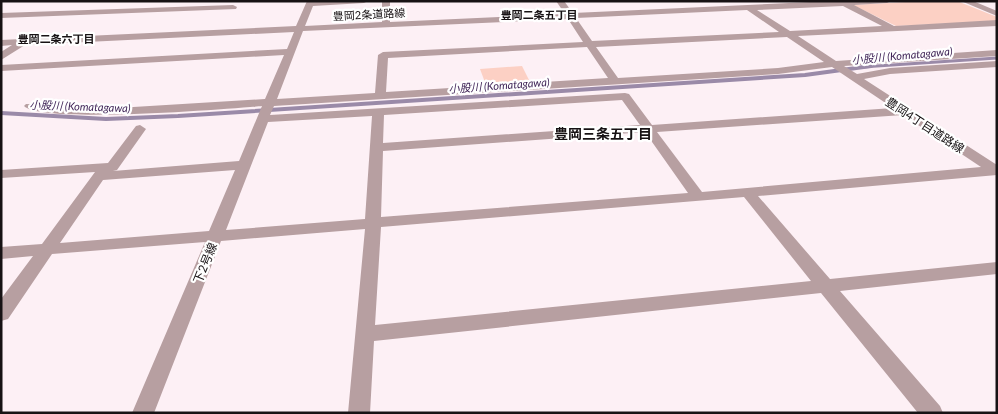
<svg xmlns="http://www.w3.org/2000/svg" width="998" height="414" font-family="Lato,'Noto Sans JP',sans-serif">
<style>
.green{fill:#fcd0c4}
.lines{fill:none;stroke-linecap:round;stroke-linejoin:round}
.stream-far1{stroke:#9a8aa8;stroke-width:3}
.stream{stroke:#9a8aa8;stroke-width:4}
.minor{fill:#b79fa1;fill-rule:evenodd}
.labels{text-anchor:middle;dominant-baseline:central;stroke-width:4.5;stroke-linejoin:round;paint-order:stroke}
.far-street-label{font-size:11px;fill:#171214;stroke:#fff}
.far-neighbourhood-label{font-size:11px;font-weight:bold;fill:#171214;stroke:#fff}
.far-water-label{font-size:11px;font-style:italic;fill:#3b1f53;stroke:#fff}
.street-label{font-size:12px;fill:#171214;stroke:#fff}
.neighbourhood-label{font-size:14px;font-weight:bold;fill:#171214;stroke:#fff}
</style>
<rect width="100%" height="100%" fill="#fdf0f5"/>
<g class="green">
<polygon points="923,1 957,1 997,17 997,21 896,26 853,5"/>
<polygon points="522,66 530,82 486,85 480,69"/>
</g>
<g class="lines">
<polyline class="stream-far1" points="862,67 997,58"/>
<polyline class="stream" points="1,113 106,119 178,116 805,75 871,66"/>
<g class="minor">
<path d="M307,1h61l-4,2 -51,3 -8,20 77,-4v-21h8v21l175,-8 -9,-13h8l9,12 259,-12h59l-4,2 -33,2 40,21 103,-6v6l-199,10 38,25 161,-11v6l-153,10 13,8 33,-6 107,-7v6l-107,7 -26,5 133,86v10l-239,21 72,83 167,-17v12l-157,17 100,115 3,7h-25l-97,-120 -447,48 -4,72h-22l17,-184 -144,12 -67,172h-22l73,-171 -153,12 -44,65 -7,2v-22l32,-43 -32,3v-12l41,-3 53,-72 -94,6v-8l107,-7 28,-37 4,-1 6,4 -29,41 -4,1 126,-10 23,-55c-34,3 -220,18 -238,0l2,-2 91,4 148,-9 19,-44 -283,16v-6l286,-16 7,-17 -269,13 -24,15v-8l11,-7 -11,1v-6l295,-14zM843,6l39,20 -92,5 -33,-21zM747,10l32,22 -187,9 -16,-23zM568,19l15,23 -200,10 -5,3 -3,38 -98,6 26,-68zM787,37l37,25 -46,6 -160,10 -22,-31zM587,47l21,31 -222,14 2,-34zM832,67l61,41 -241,17 -23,-31 -4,-1 -355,22 4,-9 504,-32zM622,100l18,25 -257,18 1,-28zM903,115l78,52 -279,25 -45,-60zM372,116l-7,103 -139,11 42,-108zM645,132l43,61 -307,24 2,-66zM235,170l-26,61 -149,12 43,-63zM744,197l67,84 -436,44 6,-98z"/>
<polygon points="961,1 973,1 997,11 997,16"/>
<polygon points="233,5 237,7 236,9 1,18 1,13"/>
</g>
</g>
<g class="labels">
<g class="far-street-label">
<text transform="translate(369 14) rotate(-3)">豊岡2条道路線</text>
</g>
<g class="far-neighbourhood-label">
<text x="539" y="14">豊岡二条五丁目</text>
<text x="56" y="38">豊岡二条六丁目</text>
</g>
<g class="far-water-label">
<text transform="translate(902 55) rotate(-5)">小股川 (Komatagawa)</text>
<text transform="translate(499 85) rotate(-4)">小股川 (Komatagawa)</text>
<text transform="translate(80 106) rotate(2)">小股川 (Komatagawa)</text>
</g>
<g class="street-label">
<text transform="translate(925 125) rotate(33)">豊岡4丁目道路線</text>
<text transform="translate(205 263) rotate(-68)">下2号線</text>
</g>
<g class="neighbourhood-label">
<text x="603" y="133">豊岡三条五丁目</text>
</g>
</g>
<rect width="998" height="414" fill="none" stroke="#171214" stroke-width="5"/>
</svg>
